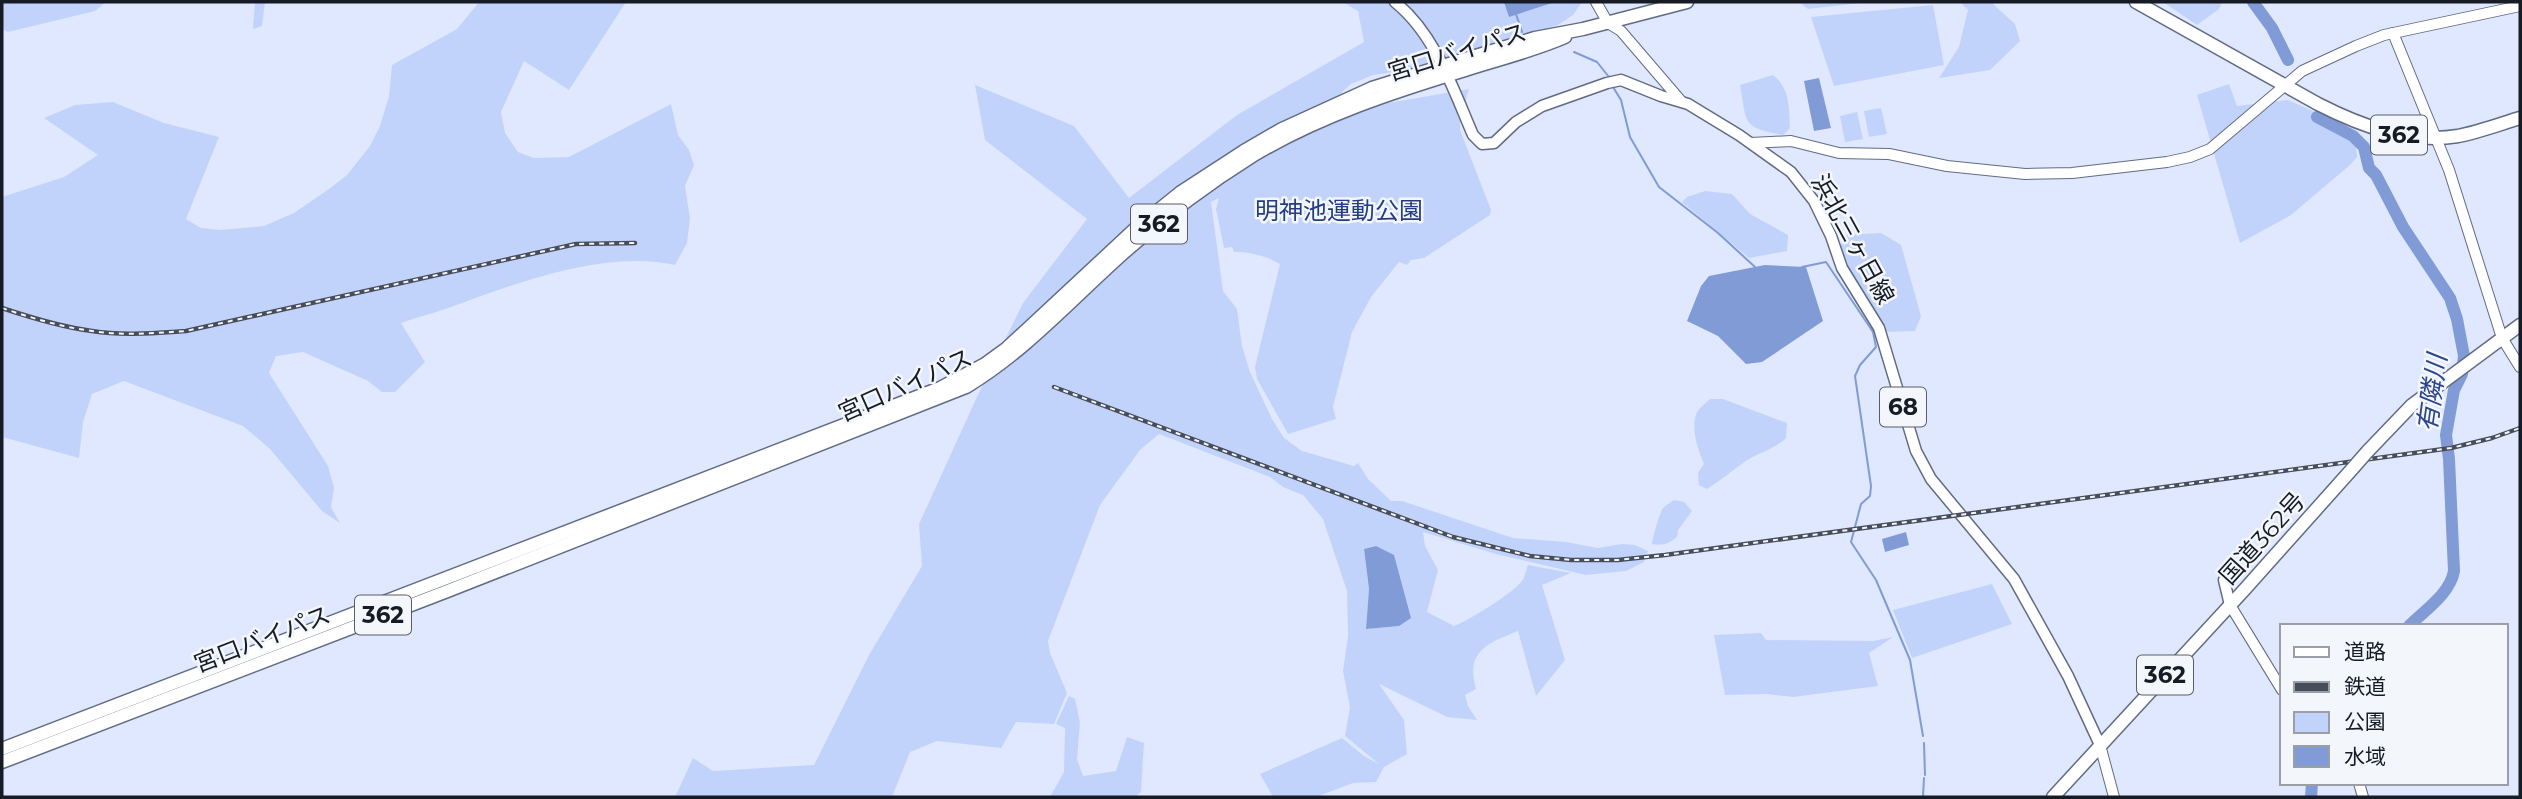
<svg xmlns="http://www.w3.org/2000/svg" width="2522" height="799" font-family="Montserrat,'Noto Sans JP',sans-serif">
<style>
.green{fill:#c2d3fb;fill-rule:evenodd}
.water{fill:#819bd6}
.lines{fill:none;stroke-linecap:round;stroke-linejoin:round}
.stream{stroke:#819bd6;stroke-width:2}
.river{stroke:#819bd6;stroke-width:12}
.secondary-casing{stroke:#616b83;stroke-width:12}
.primary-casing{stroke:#616b83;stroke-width:13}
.highway-casing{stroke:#616b83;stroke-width:15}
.secondary{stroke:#fff;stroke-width:10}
.primary{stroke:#fff;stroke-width:10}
.highway{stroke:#fff;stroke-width:12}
.rail-casing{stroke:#474d5a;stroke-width:4.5}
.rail{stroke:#f3f6fb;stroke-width:2;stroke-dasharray:5;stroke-linecap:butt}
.highway-bridge-casing{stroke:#616b83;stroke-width:15;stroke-linecap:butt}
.highway-bridge{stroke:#fff;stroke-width:12}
.labels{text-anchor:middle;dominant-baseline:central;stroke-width:5;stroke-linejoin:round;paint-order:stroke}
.shield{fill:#f3f6fb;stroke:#595d65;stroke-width:2}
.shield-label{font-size:23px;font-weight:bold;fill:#171b25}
.street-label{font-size:24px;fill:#171b25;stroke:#f3f6fb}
.park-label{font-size:24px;fill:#243c83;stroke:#f3f6fb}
.water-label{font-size:26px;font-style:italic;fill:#2c458d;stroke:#f3f6fb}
</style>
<rect width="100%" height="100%" fill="#dfe8fe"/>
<g class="green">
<polygon points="2,2 106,2 95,11 8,32 2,29"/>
<polygon points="255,2 265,2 262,26 253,29"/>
<path d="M479,2h147l-57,88 -45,-29 -23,51 4,21 13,19 16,6 35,-1 102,-53 7,31 11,15 5,15 -9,21 5,32 -3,25 -12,22c-65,-15 -151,15 -213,38 -20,8 -41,13 -61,20l24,39 -30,30h-13l-14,-11 -65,-29 -27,4 -7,17 59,93 6,22 -3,19 9,16 -18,-12 -52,-62 -27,-23 -119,-45 -32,13 -9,28 -4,36 -77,-21v-240l62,-20 34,-22 -54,-37 31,-13 38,-3 51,21 55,14 -33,82 15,9 19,2 44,-4 30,-13 35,-24 18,-14 23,-29 10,-20 9,-30 3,-31 65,-36z"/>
<path d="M1343,2h239l-9,13 -15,10 -101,33 -42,11 -42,6 -22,9 -9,8 -5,12 34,2 98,-17 -9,31v10l31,80 -1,5 -66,43 -13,2 -4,5 -8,-3 -28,35 -19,35 -19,75 3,12 -48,15 -31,-55 -2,-12 25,-103c-11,-7 -32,-13 -46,-12l-2,-5 -8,1 -8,-39 3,-11 -8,4 12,89 14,18 5,37 8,26 22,47 12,19 18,13 52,15 4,-3 10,16 23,22h11l111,37 53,4 32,6 24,-4 13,1 13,6 -4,11 -18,9 -40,4 -90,-21 -73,-22 2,14 13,24 -11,42 27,14c14,-5 59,-33 67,-44 4,-4 5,-12 7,-17l43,8 -29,12 23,75 -29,36 -18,-65c-30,12 -53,20 -42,58l-11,6 3,11 9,14 -30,-3 -68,-33 25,36 3,34 -23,13 -8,15 -23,1 -37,14h-43l-13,-23 82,-36 22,18 15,8 -34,-28 5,-29 -7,-36 5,-35 -1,-45 -24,-72 -20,-24 -20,-8 -13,-10 -111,-43 -19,16 -40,55 -52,136 2,12 17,40 -13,31 -38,-2 -15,26 -64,-7 -27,11 -18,45h-217l18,-39 20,13 101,-6 55,-110 53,-89 -3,-42 57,-125 47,-96 64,-84 -102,-79 -10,-55 99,41 55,72 108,-83 127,-73 -6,-31zM1376,546l23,80 -33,3 3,-39 -5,-41z"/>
<polygon points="1799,2 1869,2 1808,9"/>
<polygon points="1960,2 1991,2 2015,24 2020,41 1990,70 1939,78 1959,47 1968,10"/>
<polygon points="2163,2 2222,2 2219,9 2197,25"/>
<polygon points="1933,5 1944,65 1834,86 1811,17"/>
<path d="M1773,75c17,13 16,33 17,53l-7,7c-41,-8 -36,-10 -43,-50z"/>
<polygon points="2229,84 2237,106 2288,100 2324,116 2355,134 2357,157 2350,165 2291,215 2240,243 2197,95"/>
<polygon points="1881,108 1887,134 1869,137 1864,111"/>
<polygon points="1857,112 1863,139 1845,142 1840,116"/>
<polygon points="1705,191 1732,194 1750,214 1788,235 1787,251 1749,258 1682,202 1687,197"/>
<polygon points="1881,233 1901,245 1921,316 1915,331 1884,332 1855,291 1840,248 1845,235"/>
<path d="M1710,399h13l64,24 -1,15c-12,12 -30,15 -43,25 -13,9 -23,18 -36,26l-8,-4 -1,-12 6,-9c-6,-14 -14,-37 -7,-52 3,-5 9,-9 13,-13z"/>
<path d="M1674,500l10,2 8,9 -14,19 -1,7c-9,7 -14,9 -25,7 0,-5 8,-32 11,-36 3,-3 7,-5 11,-8z"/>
<polygon points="1992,584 2012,624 1912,658 1893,610"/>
<polygon points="1761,633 1766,640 1873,641 1893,637 1869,653 1878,686 1793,697 1767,694 1725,695 1714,635"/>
<polygon points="1069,696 1075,699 1080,722 1077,759 1083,776 1116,771 1127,737 1144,743 1141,792 1135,797 1050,797 1064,772 1065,728 1056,724"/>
</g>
<g class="water">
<polygon points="1504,2 1555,2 1509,17"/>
<polygon points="1819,78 1831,128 1814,131 1804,81"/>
<polygon points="1765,265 1806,267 1823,321 1762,362 1746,364 1718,336 1687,321 1701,286 1709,276"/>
<polygon points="1906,532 1909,545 1885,552 1882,539"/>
<polygon points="1376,546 1394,555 1411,618 1399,626 1366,629 1369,589 1364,549"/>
</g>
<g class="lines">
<g class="stream">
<polyline points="1516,14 1522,32"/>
<polyline points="1574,52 1597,62 1609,77"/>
<polyline points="1613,87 1621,100 1630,137 1659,187 1718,233 1755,267"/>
<polyline points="1802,267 1826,262 1873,332 1876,347 1860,365 1855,376 1871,486 1870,496 1861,504 1851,542 1876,580 1910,660 1923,736"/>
<polyline points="1924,743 1925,775"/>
<polyline points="1923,797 1924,778"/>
</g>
<g class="river">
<polyline points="2253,2 2272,28 2288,60"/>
<path d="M2317,117l36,19 11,11 5,21 7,7 27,52 47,71 7,21 7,37 -2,18 -8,16 -8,45 3,24 5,112c-4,23 -29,39 -45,55"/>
<polyline points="2311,797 2312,783"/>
</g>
<g class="secondary-casing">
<g id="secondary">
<polyline points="1596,2 1608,23 1621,31 1681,101"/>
<polyline points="2393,33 2449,170 2502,338 2520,367"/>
<polyline points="1751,143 1791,141 1839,153 1889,154 1947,166 2025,174 2072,173 2167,162 2190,157 2210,149 2302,71 2356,46 2384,35 2520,6"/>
<polyline points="2230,605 2282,690"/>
<polyline points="2100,745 2114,797"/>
<polyline points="2359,783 2363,797"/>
</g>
</g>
<g class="primary-casing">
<g id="primary">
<path d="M1395,2c40,32 58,87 78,133l9,9 12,-1 22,-21 26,-16 65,-23 14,-3 40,16 27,8 51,31 52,37 23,29 17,35 11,32 37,60 37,123 15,28 83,100 54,97 32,69"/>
<polyline points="2224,580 2230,605"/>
</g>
</g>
<g class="highway-casing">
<g id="highway">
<path d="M2136,2l182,102c43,22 91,40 140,32 21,-4 42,-12 62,-18"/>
<polyline points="2367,452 2412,405 2520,325"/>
<polyline points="2,749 940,388 985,364 1007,348 1135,229 1181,192 1244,151 1282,129 1372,88 1459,61 1535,38 1583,29 1687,2"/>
<path d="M2,762l443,-170 521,-205c58,-35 103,-85 153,-130 42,-38 87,-72 135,-102 65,-39 139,-63 211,-85 34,-11 68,-19 100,-33"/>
<polyline points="2053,797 2245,589 2353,468"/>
</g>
</g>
<use href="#secondary" class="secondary"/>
<use href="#primary" class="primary"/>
<use href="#highway" class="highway"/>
<g class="rail-casing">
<g id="rail">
<path d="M2,308c30,10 59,19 90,23 31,5 63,2 94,0l390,-87 59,-1"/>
<polyline points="1054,387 1453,537 1530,556 1571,560 1618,560 1665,555 2451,448 2492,438 2520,428"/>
</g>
</g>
<use href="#rail" class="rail"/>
<g class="highway-bridge-casing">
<polyline id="highway-bridge" points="2353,468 2367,452"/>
</g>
<use href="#highway-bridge" class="highway-bridge"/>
</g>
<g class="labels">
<g class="shield">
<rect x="2371" y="115.5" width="56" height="39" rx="5"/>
<rect x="1131" y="204.5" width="56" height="39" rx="5"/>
<rect x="1880" y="387.5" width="46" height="39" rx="5"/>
<rect x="355" y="595.5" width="56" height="39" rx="5"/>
<rect x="2137" y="655.5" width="56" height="39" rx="5"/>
</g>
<g class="shield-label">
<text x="2399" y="135">362</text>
<text x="1159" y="224">362</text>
<text x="1903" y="407">68</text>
<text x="383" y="615">362</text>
<text x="2165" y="675">362</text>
</g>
<g class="street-label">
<text transform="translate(1457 52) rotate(-17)">宮口バイパス</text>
<text transform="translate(1853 239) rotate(61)">浜北三ヶ日線</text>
<text transform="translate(905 385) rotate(-24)">宮口バイパス</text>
<text transform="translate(2262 538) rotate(-48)">国道362号</text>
<text transform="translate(262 639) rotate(-21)">宮口バイパス</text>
</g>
<g class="park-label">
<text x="1339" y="210">明神池運動公園</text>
</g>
<g class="water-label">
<text transform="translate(2432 393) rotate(-82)">有隣川</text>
</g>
</g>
<rect width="2522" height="799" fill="none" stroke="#171b25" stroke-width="7"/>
<rect x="2280" y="624" width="228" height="161" fill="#f3f6fb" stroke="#9b9ea5" stroke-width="2"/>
<rect x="2294" y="647" width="35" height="10" fill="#ffffff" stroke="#9b9ea5" stroke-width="2"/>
<text x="2344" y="659" font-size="21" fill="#171b25">道路</text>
<rect x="2294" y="682" width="35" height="10" fill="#474d5a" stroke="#9b9ea5" stroke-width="2"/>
<text x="2344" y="694" font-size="21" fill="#171b25">鉄道</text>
<rect x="2294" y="712" width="35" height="21" fill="#c2d3fb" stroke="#9b9ea5" stroke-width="2"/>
<text x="2344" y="729" font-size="21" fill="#171b25">公園</text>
<rect x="2294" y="746" width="35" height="21" fill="#819bd6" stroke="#9b9ea5" stroke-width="2"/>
<text x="2344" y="764" font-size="21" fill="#171b25">水域</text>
</svg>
